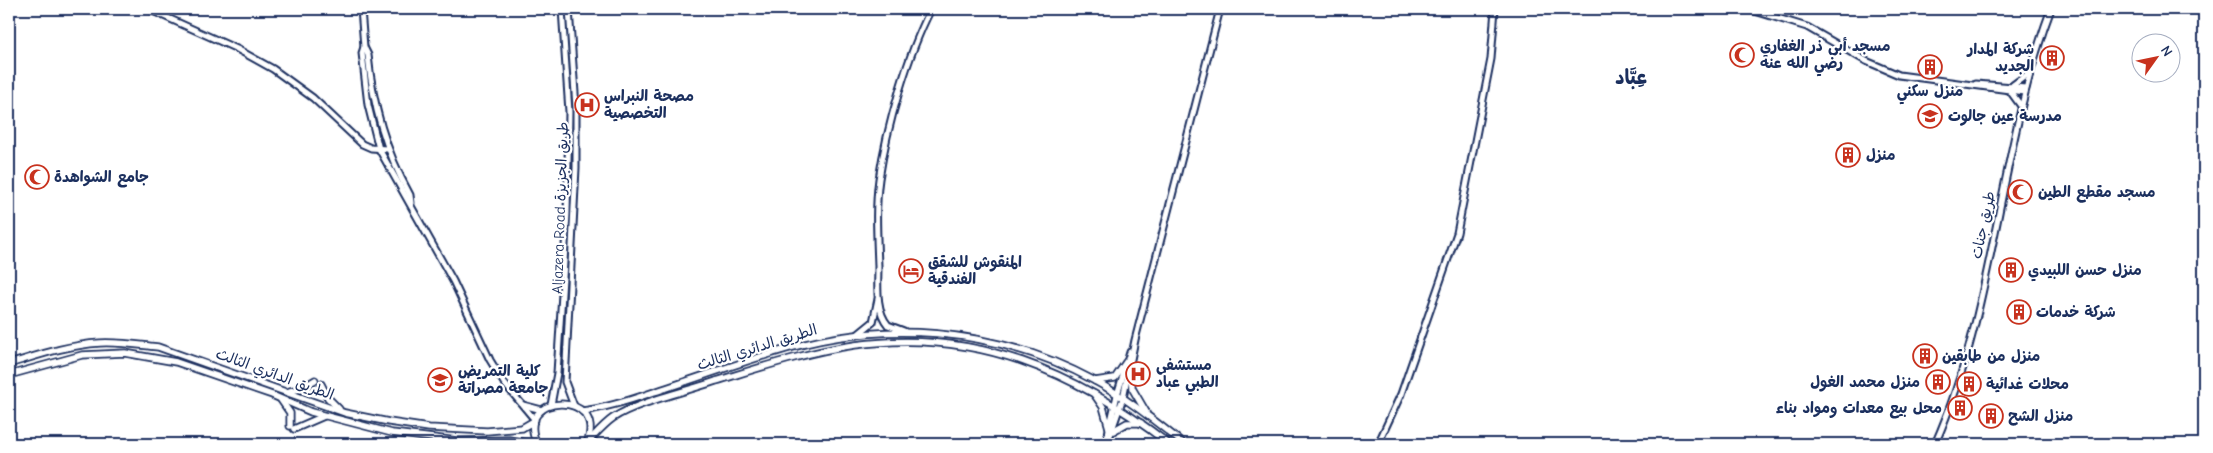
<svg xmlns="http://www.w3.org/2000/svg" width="2213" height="453" font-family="'Comic Neue','Playpen Sans Arabic',sans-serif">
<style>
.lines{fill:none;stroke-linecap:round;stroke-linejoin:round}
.secondary-casing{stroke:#1b2f5e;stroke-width:9}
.primary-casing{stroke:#1b2f5e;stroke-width:9}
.secondary{stroke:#fff;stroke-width:5}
.primary{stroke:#fff;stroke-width:5.5}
.labels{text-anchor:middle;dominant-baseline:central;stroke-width:4.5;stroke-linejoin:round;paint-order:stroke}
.poi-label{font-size:15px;font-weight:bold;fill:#1b2f5e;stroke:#fff;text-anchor:start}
.street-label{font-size:15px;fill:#1b2f5e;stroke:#fff}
.district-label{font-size:20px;font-weight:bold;fill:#1b2f5e;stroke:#fff}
</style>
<rect width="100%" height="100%" fill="#fff"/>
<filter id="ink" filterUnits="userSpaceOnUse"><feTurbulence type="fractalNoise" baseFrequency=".02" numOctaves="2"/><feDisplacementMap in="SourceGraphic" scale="10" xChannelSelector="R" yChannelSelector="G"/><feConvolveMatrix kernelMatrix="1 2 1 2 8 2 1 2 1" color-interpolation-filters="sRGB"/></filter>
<g filter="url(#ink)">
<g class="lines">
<g class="secondary-casing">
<g id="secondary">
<polyline points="148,9 237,49 273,69 313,98 362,144 371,148 387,149"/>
<path d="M361,9l3,38 4,8c5,51 17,95 42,140l1,8"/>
<polyline points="569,9 576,107 576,168 565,382 574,406"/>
<polyline points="1748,9 1807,27 1866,61 1899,75 2024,92"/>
<polyline points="364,47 362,53 368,105 379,149 453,281 490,360 504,383 535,420"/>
<polyline points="1976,84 2026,88"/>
<polyline points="2013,85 2028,74"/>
<polyline points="2010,91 2021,106"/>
<path d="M904,331l-16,-6c-13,-15 -10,-41 -10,-59 -1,-29 -3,-59 1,-87 8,-53 28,-123 52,-170"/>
<polyline points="857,335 873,322 878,299"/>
<polyline points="523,405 542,410"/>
<polyline points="551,405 557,373 567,214 569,112 562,9"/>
<polyline points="1107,438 1117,395 1130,352"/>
<polyline points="1107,444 1123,398 1135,340 1220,9"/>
<polyline points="1378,444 1401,394 1457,233 1491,59 1495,9"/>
<path d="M1935,444c61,-138 63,-294 116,-435"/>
</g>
</g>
<g class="primary-casing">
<g id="primary">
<path d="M9,364c30,-9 59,-19 91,-21 19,-1 39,2 58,4l187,66 44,9 40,6 58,3 35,-3 12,-7"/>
<polyline points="1131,364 1132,388 1146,412"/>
<polyline points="9,375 82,355 125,353 176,362 272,395 311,412 392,433 458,441 509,440 532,444"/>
<polyline points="1095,381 1115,378 1126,362"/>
<polyline points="321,384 328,398 339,409"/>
<polyline points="290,391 300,389 315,380"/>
<polyline points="1094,394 1103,407 1109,428"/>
<polyline points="281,400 290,413 290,426"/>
<path d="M582,411c25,-3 49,-11 72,-19 40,-13 79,-27 119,-39 107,-35 222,-26 322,28 32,17 61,41 89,63"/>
<polyline points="294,429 324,416"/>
<polyline points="1113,431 1127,423 1141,423"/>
<path d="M537,444c-25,-52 71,-54 50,-1"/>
<path d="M586,444c9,-9 17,-19 27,-26 24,-16 75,-27 103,-37 46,-14 91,-29 139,-36 121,-17 221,27 314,99"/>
</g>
</g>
<use href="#secondary" class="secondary"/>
<use href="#primary" class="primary"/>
</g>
</g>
<defs>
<g id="mosque-ring" transform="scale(1.25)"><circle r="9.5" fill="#fff" stroke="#c8321e" stroke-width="1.5"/><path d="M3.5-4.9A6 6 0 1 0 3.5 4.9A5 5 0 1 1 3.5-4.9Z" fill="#c8321e"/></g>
<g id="building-ring" transform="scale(1.25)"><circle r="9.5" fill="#fff" stroke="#c8321e" stroke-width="1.5"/><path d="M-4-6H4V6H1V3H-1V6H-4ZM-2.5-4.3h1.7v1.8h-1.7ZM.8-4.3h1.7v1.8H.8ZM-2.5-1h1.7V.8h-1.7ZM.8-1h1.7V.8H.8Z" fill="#c8321e"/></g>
<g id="hospital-ring" transform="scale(1.25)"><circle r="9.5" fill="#fff" stroke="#c8321e" stroke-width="1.5"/><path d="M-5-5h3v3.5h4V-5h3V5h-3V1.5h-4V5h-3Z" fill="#c8321e"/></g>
<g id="school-ring" transform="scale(1.25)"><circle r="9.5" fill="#fff" stroke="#c8321e" stroke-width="1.5"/><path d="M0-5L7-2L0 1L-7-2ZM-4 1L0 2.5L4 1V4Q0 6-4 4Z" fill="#c8321e"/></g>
<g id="hotel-ring" transform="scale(1.25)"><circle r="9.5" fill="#fff" stroke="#c8321e" stroke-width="1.5"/><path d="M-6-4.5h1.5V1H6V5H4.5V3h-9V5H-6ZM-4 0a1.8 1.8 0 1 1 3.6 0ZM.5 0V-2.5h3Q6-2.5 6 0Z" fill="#c8321e"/></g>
<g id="university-ring" transform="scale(1.25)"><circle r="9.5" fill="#fff" stroke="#c8321e" stroke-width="1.5"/><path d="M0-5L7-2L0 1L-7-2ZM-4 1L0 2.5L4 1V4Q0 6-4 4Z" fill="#c8321e"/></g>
</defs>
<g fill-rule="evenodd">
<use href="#mosque-ring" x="1742" y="55"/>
<use href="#building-ring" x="2052" y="58"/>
<use href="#building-ring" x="1930" y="67"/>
<use href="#hospital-ring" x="587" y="105"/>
<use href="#school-ring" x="1930" y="116"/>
<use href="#building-ring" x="1848" y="155"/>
<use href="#mosque-ring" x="37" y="177"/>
<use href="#mosque-ring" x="2020" y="192"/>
<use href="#building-ring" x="2011" y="270"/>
<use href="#hotel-ring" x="911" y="271"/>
<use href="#building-ring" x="2019" y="312"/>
<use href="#building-ring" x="1925" y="356"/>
<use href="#hospital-ring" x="1138" y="374"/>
<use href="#university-ring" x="440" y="380"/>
<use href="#building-ring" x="1938" y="382"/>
<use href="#building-ring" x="1969" y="384"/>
<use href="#building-ring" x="1960" y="408"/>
<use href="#building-ring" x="1991" y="416"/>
</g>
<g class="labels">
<g class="poi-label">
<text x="1760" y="46">مسجد أبي ذر الغفاري<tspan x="1760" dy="17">رضي الله عنه</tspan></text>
<text x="2034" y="49" text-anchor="end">شركة المدار<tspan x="2034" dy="17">الجديد</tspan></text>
<text x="1930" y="91" text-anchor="middle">منزل سكني</text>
<text x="604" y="96">مصحة النبراس<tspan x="604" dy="17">التخصصية</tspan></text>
<text x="1948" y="116">مدرسة عين جالوت</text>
<text x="1866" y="155">منزل</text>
<text x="54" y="177">جامع الشواهدة</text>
<text x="2038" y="192">مسجد مقطع الطين</text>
<text x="928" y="262">المنقوش للشقق<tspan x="928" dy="17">الفندقية</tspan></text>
<text x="2028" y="270">منزل حسن اللبيدي</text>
<text x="2036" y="312">شركة خدمات</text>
<text x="1942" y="356">منزل من طابقين</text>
<text x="1156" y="365">مستشفى<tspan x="1156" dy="17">الطبي عباد</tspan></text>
<text x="458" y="371">كلية التمريض<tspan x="458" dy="17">جامعة مصراتة</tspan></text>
<text x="1920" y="382" text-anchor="end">منزل محمد الغول</text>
<text x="1986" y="384">محلات غدائية</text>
<text x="1942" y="408" text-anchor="end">محل بيع معدات ومواد بناء</text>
<text x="2008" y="416">منزل الشح</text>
</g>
<g class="street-label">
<text transform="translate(560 208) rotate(-88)">Aljazera Road طريق الجزيزة</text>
<text transform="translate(1983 225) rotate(-78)">طريق جنات</text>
<text transform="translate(757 347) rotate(-17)">الطريق الدائري الثالث</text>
<text transform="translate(275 374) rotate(20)">الطريق الدائري الثالث</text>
</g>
<g class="district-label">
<text x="1631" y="77">عِبَّاد</text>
</g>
</g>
<rect width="2213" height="453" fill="none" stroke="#fff" stroke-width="30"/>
<rect x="15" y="15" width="2183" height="423" fill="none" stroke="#1b2f5e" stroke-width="2" filter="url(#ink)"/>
<g transform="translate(2156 58) rotate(57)"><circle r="24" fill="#ffffff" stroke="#a4acbf"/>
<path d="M0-4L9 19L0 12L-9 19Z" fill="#c8321e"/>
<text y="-8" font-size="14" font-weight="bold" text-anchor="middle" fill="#1b2f5e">N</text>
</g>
</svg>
